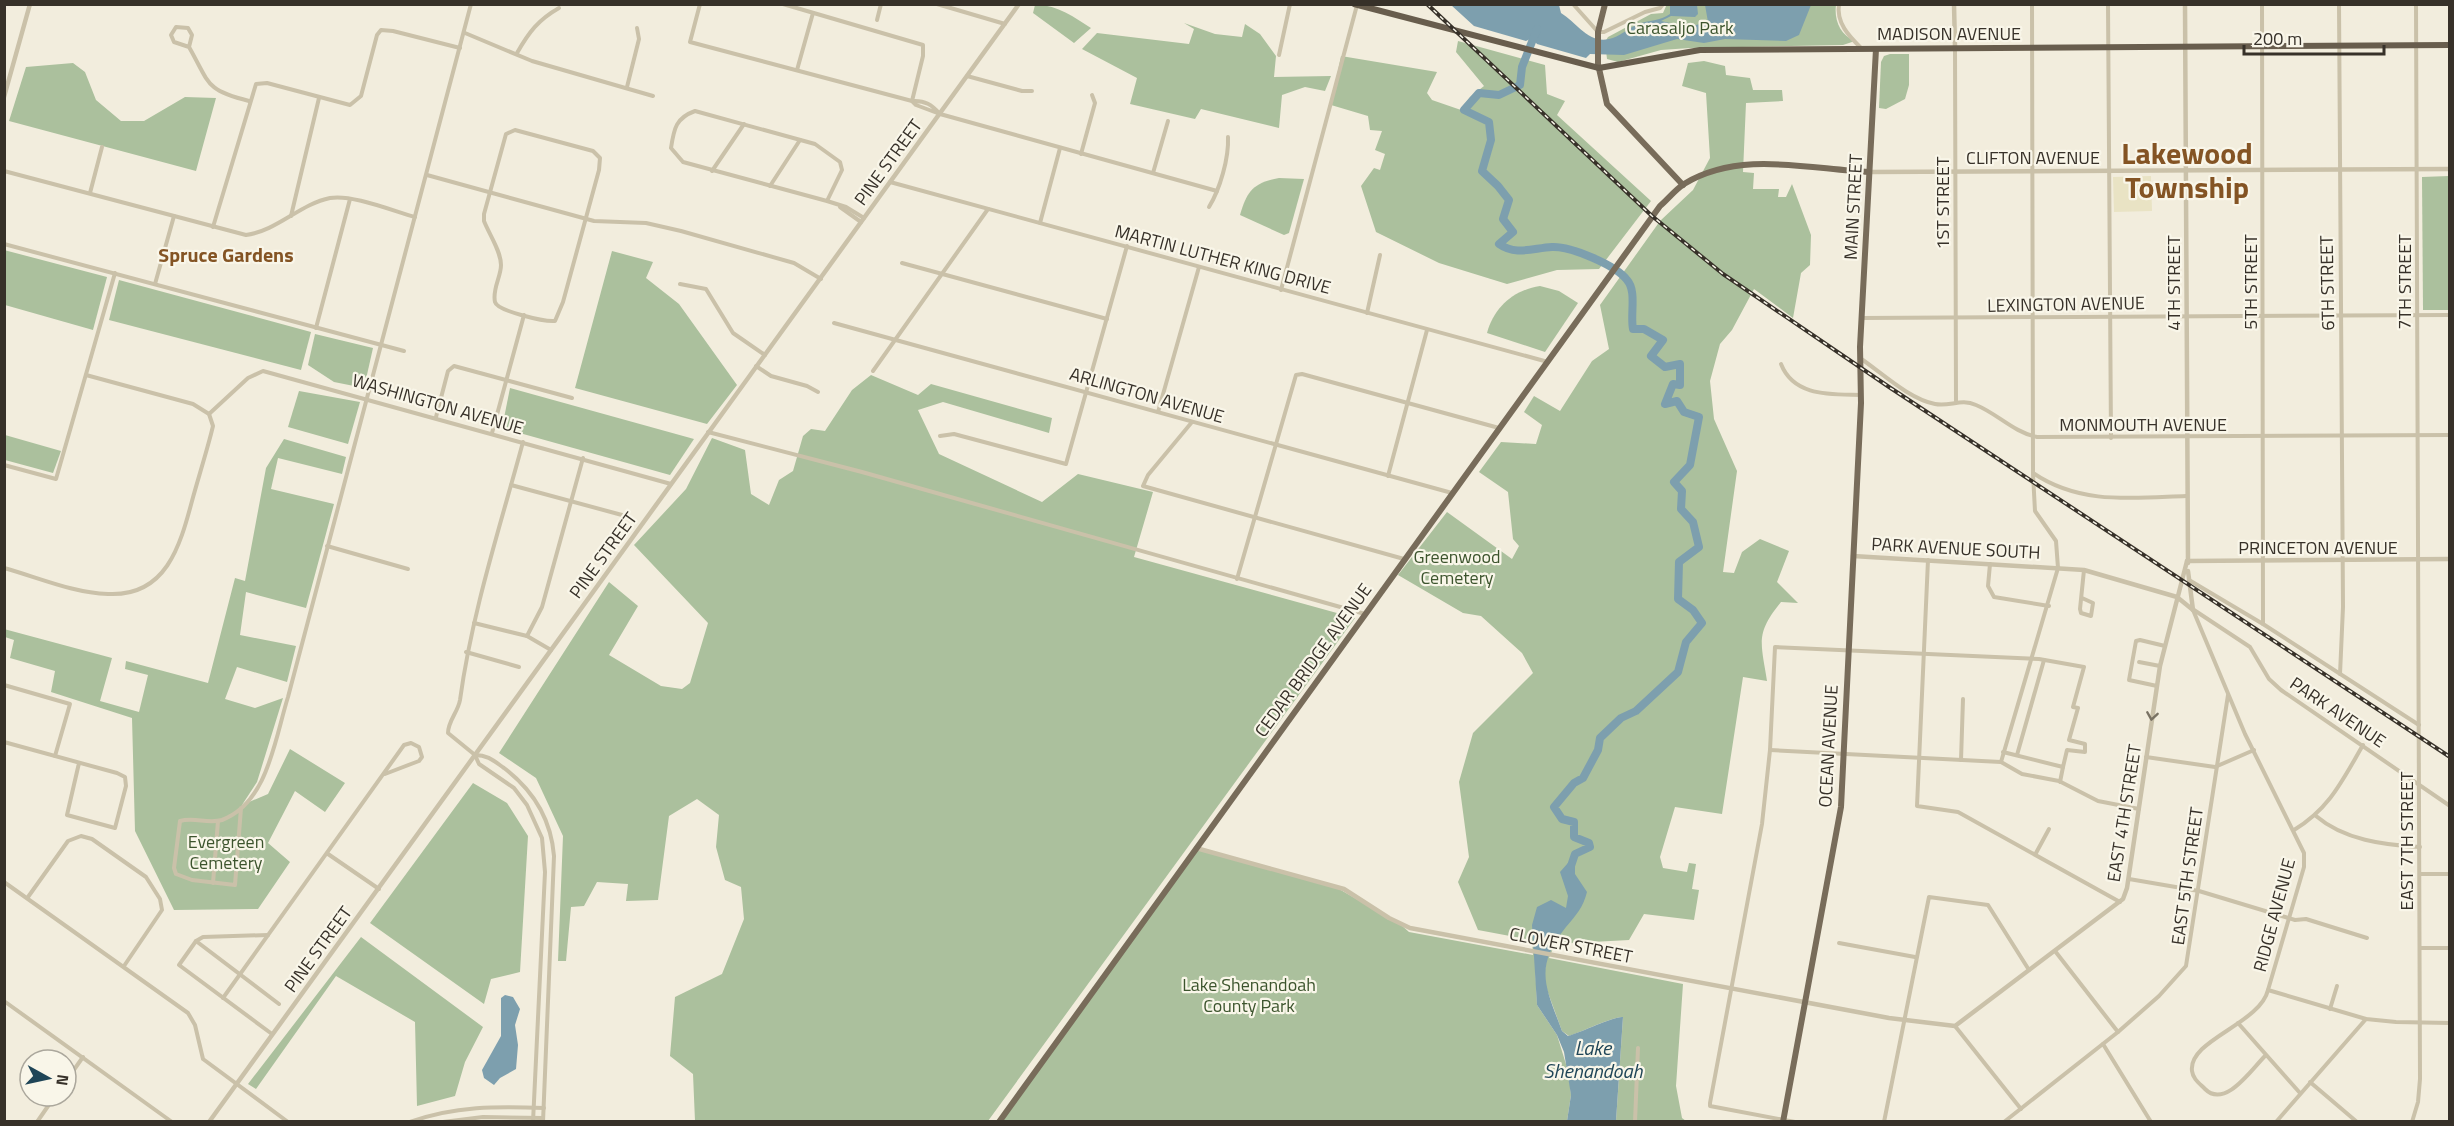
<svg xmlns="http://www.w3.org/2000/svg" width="2454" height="1126" font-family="'Titillium Web',sans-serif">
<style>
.green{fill:#abc09d}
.plaza{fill:#e9e3c4}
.water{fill:#7d9fae}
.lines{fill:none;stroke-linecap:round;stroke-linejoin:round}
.river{stroke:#7d9fae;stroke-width:8}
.minor{stroke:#cac1a9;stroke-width:4}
.tertiary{stroke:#cac1a9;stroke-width:4.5}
.primary{stroke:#786c5a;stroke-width:6}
.trunk{stroke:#685d4d;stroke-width:6}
.rail-casing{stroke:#373129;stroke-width:4}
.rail{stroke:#f9f6e9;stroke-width:1.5;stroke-dasharray:4.5;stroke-linecap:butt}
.oneway{stroke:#797263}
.labels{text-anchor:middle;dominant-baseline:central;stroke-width:4.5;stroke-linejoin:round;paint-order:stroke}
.park-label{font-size:18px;fill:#3c542d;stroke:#f9f6e9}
.street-label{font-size:18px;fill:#373129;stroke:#f9f6e9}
.neighbourhood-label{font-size:20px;font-weight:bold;fill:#845424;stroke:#f9f6e9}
.water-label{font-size:20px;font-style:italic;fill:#1f4557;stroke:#f9f6e9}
.town-label{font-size:30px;font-weight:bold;fill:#845424;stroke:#f9f6e9}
</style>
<rect width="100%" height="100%" fill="#f2eddd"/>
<g class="green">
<path d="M1667,4l169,1c-2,15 4,30 19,36l-12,4 -153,3 -29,2 -43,12 -11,-3 -2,-17 3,-5 43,-23 12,-1z"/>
<path d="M1035,5c21,-1 39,12 56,23l-17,15 -41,-30z"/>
<polygon points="1184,23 1215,34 1242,37 1245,24 1260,34 1276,56 1274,77 1331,76 1325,91 1305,87 1282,95 1279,128 1201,109 1195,119 1130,104 1137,78 1082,49 1097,33 1189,44 1194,29"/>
<polygon points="1458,41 1545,65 1547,94 1565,101 1557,115 1651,201 1599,269 1557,270 1507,284 1439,263 1376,232 1361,186 1374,168 1380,170 1385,154 1375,150 1382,131 1370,130 1368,116 1331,105 1341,56 1437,72 1427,93 1432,100 1461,110 1470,97 1484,86 1456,52"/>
<polygon points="1890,54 1909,54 1909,85 1905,99 1886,109 1879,108 1881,62 1884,56"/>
<path d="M1704,61l21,5 1,9 24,3 3,12h29l1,11 -37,2 -3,69 11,1 -1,16h26l-1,8h8l6,-13 19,51 -1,30 -9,8 -8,45 -39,-29 -22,41 -12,14 -10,37 4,38 23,52 -14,101 11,1 8,-21 18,-13 29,12 -12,31 21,21 -17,-1c-26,32 -20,40 -14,79l-24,-4 -21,137 -47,-7 -15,50 3,11 24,4 2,-9 7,1 -4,25 7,1 -5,30 -50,-6 -15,26 -74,4 -6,14 134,26 -7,102 6,32 4,3h-70l7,-104c-9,-1 -42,15 -54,19l-7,-5 -19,-52 3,-15 -12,-23 3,64 20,30 12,39 2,21 -4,26 -568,1 197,-274 136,37 68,39 9,8 124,23 -1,-15 -54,-10 -20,-48 11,-25 -10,-75 14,-49 60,-60 -11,-20 -41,-37 -18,-3 -65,-38 49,-63 65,47 7,-13 -6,-7 -5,-47 -29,-20 22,-30 35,2 6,-19 -18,-13 10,-16 26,15 32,-50 17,-12 -9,-44 60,-84 33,-31 17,-32 -4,-65 -24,-7 6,-23z"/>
<polygon points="73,63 85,72 96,100 121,121 144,121 185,97 216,98 196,171 9,121 26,67"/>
<polygon points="2449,176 2449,310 2423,310 2422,177"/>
<path d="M1279,178l25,1 -15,54 -5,2 -44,-20c7,-24 13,-32 39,-37z"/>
<polygon points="4,250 107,277 93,330 5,305"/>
<polygon points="612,251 653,262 646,278 679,304 737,385 707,424 575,388"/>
<polygon points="119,280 311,332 301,370 109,320"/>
<path d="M1540,286l19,5 19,12 -33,49 -58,-19c7,-26 27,-43 53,-47z"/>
<polygon points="315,334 373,348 364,388 334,382 308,365"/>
<polygon points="871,375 918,395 931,384 1052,418 1049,433 943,402 918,410 939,454 1042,502 1078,474 1153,492 1134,557 1355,618 988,1121 695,1121 693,1074 670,1056 675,997 722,974 744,919 741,887 725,880 716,847 719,815 697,799 669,816 658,900 626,901 628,884 597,882 584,906 571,907 566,961 558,961 563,836 536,778 499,753 609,582 638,606 609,655 661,686 682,689 690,683 708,623 634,545 686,489 712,438 745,450 751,494 769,505 779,480 793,471 803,436 811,429 825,431 852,390"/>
<polygon points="510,388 694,439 670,475 502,428"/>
<polygon points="299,391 360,402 348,444 288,427"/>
<polygon points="5,435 61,451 53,473 5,460"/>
<polygon points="284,439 346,457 342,474 278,458 271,489 334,504 306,608 246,592 240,635 296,646 287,682 237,667 225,699 255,708 283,698 257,782 242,805 268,794 290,749 345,783 325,812 295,791 268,843 290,862 258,909 174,910 135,831 132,718 51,692 55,671 10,658 14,640 5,637 4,629 112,658 100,701 139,712 148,675 125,669 126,661 208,683 235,578 245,581 266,468"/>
<polygon points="473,783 507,803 528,836 520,972 491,979 484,1004 370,923"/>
<polygon points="361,937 483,1027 465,1062 455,1096 417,1106 415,1022 336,976 256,1089 248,1084"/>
</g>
<polygon class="plaza" points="2151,176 2152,211 2114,212 2113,177"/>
<g class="water">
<path d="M1451,5h108l2,8c15,9 28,31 48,26 10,-2 20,-11 29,-15 11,-4 22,-3 32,-10v-9h27l1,9 -3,3 -24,-1 -10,5 27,6 20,-5 -3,-17h106l-12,30 -13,6 -61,-2 -21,4 -27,-4 -53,16 -34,-1 -4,4 -49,-14 -5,-6 -6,3 -52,-15z"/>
<path d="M1575,855v19l12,18c-4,16 -11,23 -21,35 -33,41 -20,60 -4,104l6,5c14,-4 46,-20 55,-19l-7,104h-49l4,-26 -7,-43 -7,-17 -20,-30 -5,-80 5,-18 14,-7 15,8 2,-12 -8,-24z"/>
<polygon points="505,995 513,997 520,1009 515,1025 518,1045 516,1069 500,1078 494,1085 484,1078 482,1070 501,1036 501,998"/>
</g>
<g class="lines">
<path class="river" d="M1537,29l-15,38 -2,18 -21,10 -20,-2 -15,17 25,12 2,18 -9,31 16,15 11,14 -6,19 10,13 -14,12c17,12 34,4 53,3 18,-1 64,18 75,33 10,11 3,34 6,49h11l19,11 -12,16 14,11 15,-3v21l-7,-1 -8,20 12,-3 7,11 15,5 -9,48 -16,17 8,9 -1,18 12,13 6,25 -20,15 -1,37 15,11 9,13 -16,19 -8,30 -42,39 -15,7 -21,20 -2,12 -15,28 -9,5 -20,24 8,12 12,3v15l15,6 1,4 -15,7 -4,12"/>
<g class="minor">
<path d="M700,4l-10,38 222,59c13,-1 20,4 28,13l-24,-9 -4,-4"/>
<polyline points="783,4 923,45 923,56 912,101"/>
<polyline points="937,4 1005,24"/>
<polyline points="1573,4 1598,32 1604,32 1645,12 1660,8 1663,4"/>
<path d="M1839,4c-3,19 10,32 22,44"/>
<path d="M2032,4l1,469c47,32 99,25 153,23"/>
<polyline points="2108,4 2111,438"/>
<polyline points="2262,4 2263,624"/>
<polyline points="2339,4 2343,607 2340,674"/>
<polyline points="877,20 881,4"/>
<polyline points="465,33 532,61 653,96"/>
<path d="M189,47l-15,-5 -3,-7 5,-8 12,1 4,7 -3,12c21,37 16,43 60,54"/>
<polyline points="1955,48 1956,401"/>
<path d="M517,53c12,-21 21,-33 42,-45"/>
<polyline points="1279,55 1290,4"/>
<polyline points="797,70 813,13"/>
<polyline points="967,76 1022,91 1032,91"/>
<polyline points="627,87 639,39 637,28"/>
<polyline points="940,114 1217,191"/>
<path d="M515,130l78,21 7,7 -1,12 -36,132 -8,19c-10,1 -58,-10 -60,-19 -3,-13 6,-25 6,-37 0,-14 -12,-31 -17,-44v-7l22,-80z"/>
<polyline points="1081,154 1095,103 1092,95"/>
<path d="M4,171l242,64c31,-4 54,-31 84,-37 22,-4 63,13 85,19"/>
<polyline points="712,171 744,124"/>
<polyline points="1153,173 1168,121"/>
<polyline points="427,175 594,221 646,223 681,231 794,263 821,279"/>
<polyline points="890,182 1548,362"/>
<polyline points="770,186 800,140"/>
<polyline points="90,193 102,147"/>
<path d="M827,201l15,-31 -2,-8 -25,-18 -120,-33c-19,7 -21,17 -24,37l12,14 144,39 19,6 18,11"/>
<polyline points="840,207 861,222"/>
<path d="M1209,207c11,-18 20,-49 19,-70"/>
<polyline points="291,216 319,98"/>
<polyline points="1040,223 1060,148"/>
<polyline points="213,227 256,84 267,83 350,105 361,96 377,35 381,30 393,31 460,48"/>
<polyline points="4,244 404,351"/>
<polyline points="902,263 1107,319"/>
<polyline points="155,284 174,216"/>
<polyline points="680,284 706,289 733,333 765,355"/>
<polyline points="1281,290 1357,5"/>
<polyline points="1367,313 1380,255"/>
<polyline points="1862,318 2450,315"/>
<polyline points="834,323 1452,493"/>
<polyline points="316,328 350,199"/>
<path d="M1860,358c22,15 49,41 75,46 15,3 26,-6 41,1 22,9 37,27 61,32l413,-2"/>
<path d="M1781,364c13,33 50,30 80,31"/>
<polyline points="756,366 771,376 807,386 818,392"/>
<polyline points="873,371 988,209"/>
<polyline points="1158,412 1199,267"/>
<polyline points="209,414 248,378 263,371 671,484"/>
<polyline points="436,417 448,371 454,366 572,398"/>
<polyline points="1192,422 1148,475 1143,486 1404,559"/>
<polyline points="708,432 862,472 1365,614"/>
<polyline points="492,433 524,315"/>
<polyline points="940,436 954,434 1066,464 1127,246"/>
<path d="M523,442c-23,85 -51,170 -63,258 -2,12 -12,21 -12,33l27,22 4,9 35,24 13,17 15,33 3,34 -12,250"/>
<polyline points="4,465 56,479 115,273"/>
<polyline points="1388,476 1427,330"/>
<polyline points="511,485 622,515"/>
<polyline points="327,546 408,569"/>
<polyline points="1928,560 1917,806 1958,812 2120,902"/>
<polyline points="1990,564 1988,586 1994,597 2049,606"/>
<path d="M4,568c33,9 69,25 104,26 58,3 72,-48 84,-93 6,-22 13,-44 19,-67l2,-8 -4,-12 -16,-10 -107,-29"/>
<polyline points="1237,579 1296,375 1302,374 1499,428"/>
<polyline points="2189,580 2263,624 2419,725"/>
<polyline points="2082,598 2093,603 2091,616 2081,613 2080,609 2084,570"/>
<polyline points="2193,610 2245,734 2304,853 2304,867 2268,990 2366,1019 2396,1022 2450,1023"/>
<polyline points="2194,610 2250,647 2269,679 2281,690 2450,806"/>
<polyline points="474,623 527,636 551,650"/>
<polyline points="527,636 542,607 583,458"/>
<polyline points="466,652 519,667"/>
<polyline points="2139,662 2160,666"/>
<polyline points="4,685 70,704 55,756"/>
<polyline points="2157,686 2129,680 2136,641 2140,640 2165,646"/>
<polyline points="4,742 117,773 125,777 126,786 115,828 67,815 79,763"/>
<polyline points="1770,750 2001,762 2022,774 2059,781 2098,801 2139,809"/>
<path d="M475,755c13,0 19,6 29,13 29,22 47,51 50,88l-11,266"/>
<polyline points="2017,755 2044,660"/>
<polyline points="2146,757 2215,767 2254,750"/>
<polyline points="1961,760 1963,699"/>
<polyline points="2001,762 2058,568 2056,541 2035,511 2033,474"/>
<polyline points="2060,782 2063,767"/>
<path d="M241,808l-6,77 -43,-5 -16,-6 -2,-6 6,-47c14,-4 28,3 42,-1 46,-17 53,-82 66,-123l183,-693"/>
<path d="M2316,816c28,24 68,29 104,31"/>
<path d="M2294,830c36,-22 48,-49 69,-85"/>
<polyline points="2036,853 2049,829"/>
<polyline points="328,854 379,889"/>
<polyline points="2420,874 2450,874"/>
<polyline points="2129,879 2199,891 2295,920 2306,919 2367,938"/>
<polyline points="4,882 188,1013 195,1025 203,1059 288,1122"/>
<polyline points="213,883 218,821"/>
<polyline points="28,897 68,841 81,836 92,839 146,877 160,899 162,910 124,966"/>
<polyline points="268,935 203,937 196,941 179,965 272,1034"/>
<polyline points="196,941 279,1004"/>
<polyline points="1839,943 1915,957"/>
<polyline points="2420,948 2450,948"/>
<polyline points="2055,951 2118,1032"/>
<polyline points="223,998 404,745 411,743 419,747 422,757 419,761 385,774"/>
<polyline points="4,1001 172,1122"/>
<polyline points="2330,1009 2337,986"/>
<polyline points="2238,1023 2300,1093"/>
<polyline points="1955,1026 2021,1109"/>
<polyline points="2103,1044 2151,1122"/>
<path d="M2265,1056c-14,14 -40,53 -60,33 -6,-6 -12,-10 -13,-18 -4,-31 68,-47 76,-81"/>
<polyline points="66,1081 83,1057"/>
<polyline points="2310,1082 2357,1122"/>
<polyline points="37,1122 55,1096"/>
<path d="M410,1122c44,-16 88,-16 134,-14"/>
<polyline points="443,1122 483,1117 543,1118"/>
<polyline points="1635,1122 1638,1048"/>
<polyline points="1795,1122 1710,1106 1710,1103 1762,824 1770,750 1775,647 2039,659 2084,667 2073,707 2078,708 2069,740 2085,744 2085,752 2067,750 2063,767 2003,752"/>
<polyline points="1884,1122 1929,897 1988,905 2029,970"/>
<polyline points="2004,1122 2118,1032 2159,996 2186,966 2228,695"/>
<polyline points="2276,1122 2366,1019"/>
<polyline points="2412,1122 2418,1102 2420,1079 2416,4"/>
</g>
<g class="tertiary">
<polyline points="1954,4 1955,47"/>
<polyline points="2185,4 2188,563"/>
<polyline points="4,97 30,4"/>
<polyline points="1869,172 2450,169"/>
<polyline points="1853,556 2084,570 2177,597 2193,610"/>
<polyline points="2187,561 2450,559"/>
<polyline points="2188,571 2193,610"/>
<polyline points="1196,848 1344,889 1389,918 1410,928 1889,1018 1955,1026 2123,899 2127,888 2160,666 2187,561"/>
<polyline points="209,1122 1019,4"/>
</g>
<g class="primary">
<polyline points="1605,4 1598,32 1598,64 1607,104 1683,185"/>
<path d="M999,1122l661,-916c8,-7 15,-16 24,-22 56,-34 124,-15 185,-12"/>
<polyline points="1783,1122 1841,807 1861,403 1860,347 1876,49"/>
</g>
<polyline class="trunk" points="1354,4 1599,68 1700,50 2450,45"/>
<g class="rail-casing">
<polyline id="rail" points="1427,4 1652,216 1723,274 1889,387 2450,757"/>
</g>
<use href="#rail" class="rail"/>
</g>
<defs><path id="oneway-chevron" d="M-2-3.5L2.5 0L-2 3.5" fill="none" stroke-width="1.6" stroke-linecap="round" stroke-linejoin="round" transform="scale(1.5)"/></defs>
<use class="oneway" href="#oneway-chevron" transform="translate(2152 716) rotate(99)"/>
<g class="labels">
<g class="park-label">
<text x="1680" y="27">Carasaljo Park</text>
<text x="1457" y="556">Greenwood<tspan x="1457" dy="21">Cemetery</tspan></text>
<text x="226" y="841">Evergreen<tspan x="226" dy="21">Cemetery</tspan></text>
<text x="1249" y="984">Lake Shenandoah<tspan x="1249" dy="21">County Park</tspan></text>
</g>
<g class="street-label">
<text x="1949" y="33">MADISON AVENUE</text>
<text x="2033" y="157">CLIFTON AVENUE</text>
<text transform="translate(888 162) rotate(-54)">PINE STREET</text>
<text transform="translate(1942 203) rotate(-90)">1ST STREET</text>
<text transform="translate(1853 207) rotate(-87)">MAIN STREET</text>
<text transform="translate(1223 259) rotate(15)">MARTIN LUTHER KING DRIVE</text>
<text transform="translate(2250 282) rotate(-90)">5TH STREET</text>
<text transform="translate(2404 282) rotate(-90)">7TH STREET</text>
<text transform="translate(2173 283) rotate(-90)">4TH STREET</text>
<text transform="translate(2327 283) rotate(-91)">6TH STREET</text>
<text transform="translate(2066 304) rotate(-1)">LEXINGTON AVENUE</text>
<text transform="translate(1147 395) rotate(16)">ARLINGTON AVENUE</text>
<text transform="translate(438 404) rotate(16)">WASHINGTON AVENUE</text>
<text x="2143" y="424">MONMOUTH AVENUE</text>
<text x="2318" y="547">PRINCETON AVENUE</text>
<text transform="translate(1956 548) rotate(3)">PARK AVENUE SOUTH</text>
<text transform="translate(603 555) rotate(-54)">PINE STREET</text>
<text transform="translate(1313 660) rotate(-54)">CEDAR BRIDGE AVENUE</text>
<text transform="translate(2338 712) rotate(34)">PARK AVENUE</text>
<text transform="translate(1828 746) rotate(-87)">OCEAN AVENUE</text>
<text transform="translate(2124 813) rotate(-81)">EAST 4TH STREET</text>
<text transform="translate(2406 841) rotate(-90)">EAST 7TH STREET</text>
<text transform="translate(2187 876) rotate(-82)">EAST 5TH STREET</text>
<text transform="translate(2274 915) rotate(-75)">RIDGE AVENUE</text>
<text transform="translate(1571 945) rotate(11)">CLOVER STREET</text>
<text transform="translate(318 949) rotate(-54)">PINE STREET</text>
</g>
<g class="neighbourhood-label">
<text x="226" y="254">Spruce Gardens</text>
</g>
<g class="water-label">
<text x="1593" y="1047">Lake<tspan x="1593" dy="23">Shenandoah</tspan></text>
</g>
<g class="town-label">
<text x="2187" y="153">Lakewood<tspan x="2187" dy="34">Township</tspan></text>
</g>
</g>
<rect width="2454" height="1126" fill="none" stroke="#373129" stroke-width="12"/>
<g transform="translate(48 1078) rotate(98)"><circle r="28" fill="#f9f6e9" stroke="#aba79c" stroke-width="1.5"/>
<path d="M0-4.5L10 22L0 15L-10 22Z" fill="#1f4557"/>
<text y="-9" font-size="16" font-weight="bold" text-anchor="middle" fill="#373129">N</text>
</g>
<path d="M2244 45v9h140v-9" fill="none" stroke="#373129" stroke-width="3"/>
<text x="2253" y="45" font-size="18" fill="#373129" stroke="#f9f6e9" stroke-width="4.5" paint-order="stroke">200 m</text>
</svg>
